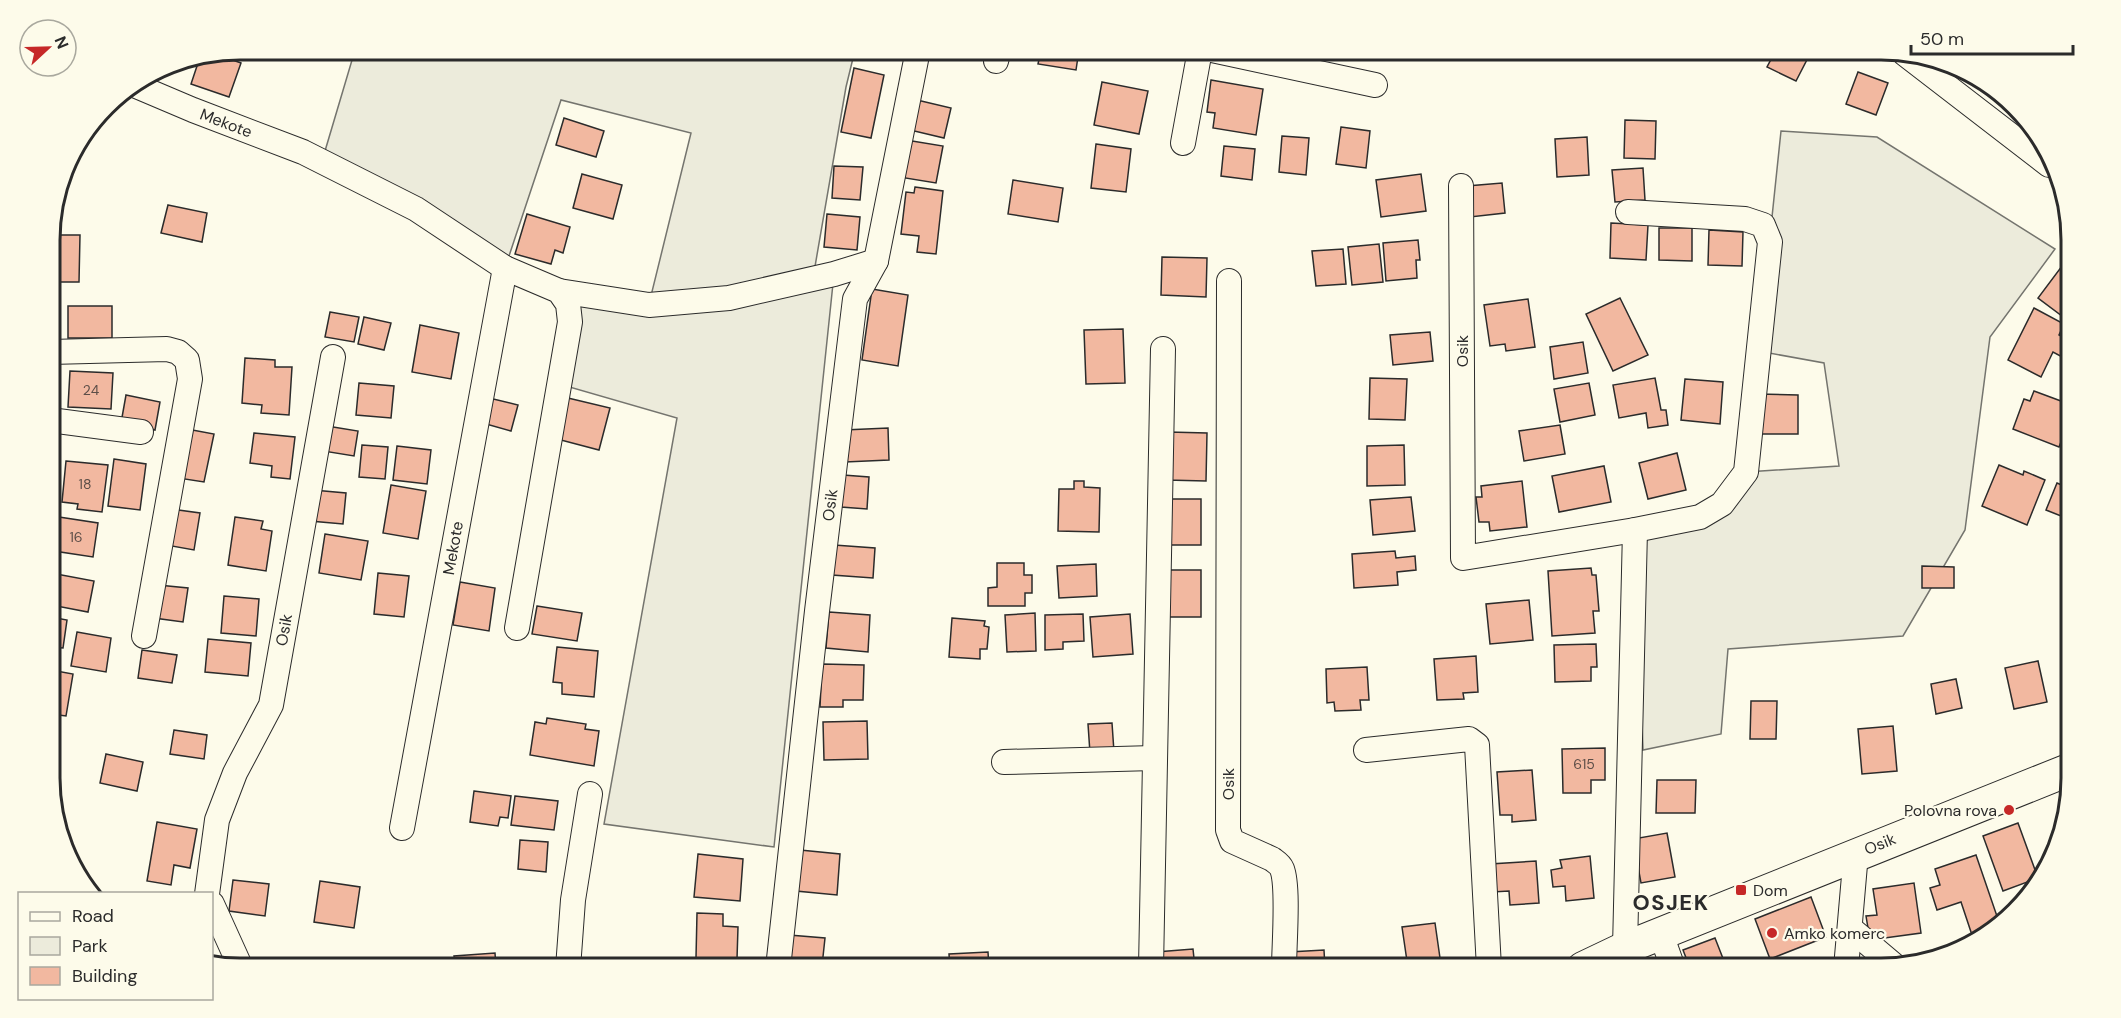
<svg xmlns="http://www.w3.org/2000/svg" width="2121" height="1018" font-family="'DM Sans',sans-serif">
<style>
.green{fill:#ecebdb;stroke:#74746e;stroke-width:1.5}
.building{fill:#f2b8a0;stroke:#2b2b2b;stroke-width:1.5}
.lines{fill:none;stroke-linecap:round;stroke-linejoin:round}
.minor-casing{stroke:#2b2b2b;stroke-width:26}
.major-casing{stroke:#2b2b2b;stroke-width:34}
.minor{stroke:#fdfbea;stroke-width:24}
.major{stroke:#fdfbea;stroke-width:32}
.poi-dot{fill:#c62828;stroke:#fdfbea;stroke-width:2}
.labels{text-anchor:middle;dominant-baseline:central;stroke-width:4.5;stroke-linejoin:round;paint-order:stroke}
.number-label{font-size:14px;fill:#5d4e48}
.street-label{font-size:16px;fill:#2b2b2b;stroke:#fdfbea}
.poi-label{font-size:16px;fill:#2b2b2b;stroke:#fdfbea;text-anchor:start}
.district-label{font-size:22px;font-weight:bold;letter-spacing:1.5px;fill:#2b2b2b;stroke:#fdfbea}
.rim{fill:none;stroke:#2b2b2b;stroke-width:3}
</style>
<rect width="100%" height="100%" fill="#fdfbea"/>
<g class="green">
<polygon points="355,50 855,50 846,87 813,278 834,274 774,847 604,824 677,418 559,384 559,291 649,304 691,133 561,100 505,268 325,151"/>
<polygon points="1781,131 1877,137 2055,249 1990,337 1965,530 1903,636 1728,649 1721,734 1643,750 1635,530 1700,517 1746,472 1839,466 1824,363 1758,351"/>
</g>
<g class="building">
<polygon points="1041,50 1079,50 1076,70 1038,64"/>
<polygon points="1776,50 1812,50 1796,81 1767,67"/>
<polygon points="216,54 241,63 229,97 191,84 200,57"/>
<polygon points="854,68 884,75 871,138 841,132"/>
<polygon points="1858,72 1888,83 1876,115 1846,104"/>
<polygon points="1211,80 1263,89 1256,135 1213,128 1215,113 1207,112"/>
<polygon points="1102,82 1148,91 1139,134 1094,125"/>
<polygon points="917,100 951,108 944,138 910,130"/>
<polygon points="564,118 604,131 596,157 556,145"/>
<polygon points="1625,120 1656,121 1655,159 1624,158"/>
<polygon points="1341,127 1370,131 1366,168 1336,164"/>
<polygon points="1282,136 1309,138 1306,175 1279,172"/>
<polygon points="1587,137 1589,175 1557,177 1555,139"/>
<polygon points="906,140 943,146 936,183 899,177"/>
<polygon points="1096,144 1131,149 1126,192 1091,188"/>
<polygon points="1224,146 1255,149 1252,180 1221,176"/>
<polygon points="834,166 863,167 860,200 832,198"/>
<polygon points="1643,168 1645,200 1615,202 1612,170"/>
<polygon points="582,174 622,185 613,219 573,208"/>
<polygon points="1421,174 1426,211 1381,217 1376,180"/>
<polygon points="1013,180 1063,188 1058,222 1008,214"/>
<polygon points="1502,183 1505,213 1470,217 1467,186"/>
<polygon points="915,187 943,191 936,254 917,252 919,236 901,234 906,192 914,193"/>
<polygon points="168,205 207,213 202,242 161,233"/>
<polygon points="527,214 570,227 563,253 555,250 551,264 515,254"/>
<polygon points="827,214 860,217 857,250 824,247"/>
<polygon points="1611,223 1648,225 1646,260 1610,258"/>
<polygon points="1659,228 1692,228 1692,261 1659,260"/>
<polygon points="1709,230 1743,232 1742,266 1708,265"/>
<polygon points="50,235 80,235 79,282 50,282"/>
<polygon points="1418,240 1420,260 1416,260 1417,278 1386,281 1383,243"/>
<polygon points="1379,244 1383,282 1352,285 1348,247"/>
<polygon points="1343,249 1346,284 1316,286 1312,251"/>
<polygon points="1162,257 1207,258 1206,297 1161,295"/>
<polygon points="2065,262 2070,266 2070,322 2038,298"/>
<polygon points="872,289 908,295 898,366 862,360"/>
<polygon points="1620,298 1648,355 1613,371 1586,314"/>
<polygon points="1528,299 1535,347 1506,351 1505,344 1490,346 1484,305"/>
<rect x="68" y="306" width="44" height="32"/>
<polygon points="2034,308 2064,324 2059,335 2070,341 2070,351 2066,359 2053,352 2041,377 2008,360"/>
<polygon points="330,312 359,317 354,342 325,337"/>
<polygon points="364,317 391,323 384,350 358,344"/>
<polygon points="420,325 459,333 451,379 412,372"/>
<polygon points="1123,329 1125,383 1086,384 1084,330"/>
<polygon points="1430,332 1433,361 1393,365 1390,335"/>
<polygon points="1583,342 1588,373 1554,379 1550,347"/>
<polygon points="245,358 275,360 275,367 292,367 289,415 261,413 262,405 242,403"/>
<polygon points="70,371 113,373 111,409 68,407"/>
<polygon points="1370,378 1407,379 1405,420 1369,419"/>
<polygon points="1655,378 1661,410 1666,410 1668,425 1648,428 1646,413 1619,418 1613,385"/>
<polygon points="1685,379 1723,382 1720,424 1681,420"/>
<polygon points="359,383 394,386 391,418 356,415"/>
<polygon points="1589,383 1595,415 1560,422 1554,389"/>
<polygon points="2034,391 2069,404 2061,422 2068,424 2059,447 2013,429 2024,399 2030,401"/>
<polygon points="1758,394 1798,395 1798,434 1758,434"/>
<polygon points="126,395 160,402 155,430 121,423"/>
<polygon points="485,397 518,405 511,431 479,422"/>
<polygon points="568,398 610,408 599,450 557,439"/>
<polygon points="1560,425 1565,454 1524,461 1519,431"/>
<polygon points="327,426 358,431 354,456 323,451"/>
<polygon points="888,428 889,460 845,462 844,430"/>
<polygon points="187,429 214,434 204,482 178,478"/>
<polygon points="1168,432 1207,433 1206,481 1166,480"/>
<polygon points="254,433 295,437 290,479 271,477 272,466 250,463"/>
<polygon points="362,445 388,447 385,479 359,477"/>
<polygon points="1404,445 1405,485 1367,486 1367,446"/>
<polygon points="397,446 431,450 427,484 393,480"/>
<polygon points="1677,453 1686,490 1648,499 1639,463"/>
<polygon points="114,459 146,464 140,510 108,506"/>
<polygon points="66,461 108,465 102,512 77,509 78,504 62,502"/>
<polygon points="1999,465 2023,475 2024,471 2045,480 2027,525 1982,506"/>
<polygon points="1604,466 1611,502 1559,512 1552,476"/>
<polygon points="843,475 869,477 867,509 841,507"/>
<polygon points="1074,481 1084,481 1084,487 1100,488 1099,532 1058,531 1059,489 1074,489"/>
<polygon points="1522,481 1527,527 1490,531 1489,522 1479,522 1476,497 1482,497 1481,486"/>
<polygon points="2057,483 2071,489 2071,520 2046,510"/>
<polygon points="391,485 426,491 418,539 383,533"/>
<polygon points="313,490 346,493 343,524 310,521"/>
<polygon points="1411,497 1415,531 1373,535 1370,500"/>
<rect x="1170" y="499" width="31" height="46"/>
<polygon points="171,509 200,513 194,550 166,545"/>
<polygon points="59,517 98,523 93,557 54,551"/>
<polygon points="235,517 263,521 261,529 272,531 266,571 228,565"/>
<polygon points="325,534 368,541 361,580 319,573"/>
<polygon points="834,545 875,548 873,578 832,575"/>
<polygon points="1395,551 1396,558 1415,556 1416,570 1397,572 1398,585 1354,588 1352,554"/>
<polygon points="997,563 1024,563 1024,575 1032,575 1032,593 1025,593 1025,606 988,606 988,588 997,587"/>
<polygon points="1096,564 1097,596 1059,598 1057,566"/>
<polygon points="1922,566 1954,567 1954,588 1922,588"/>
<polygon points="1591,568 1592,575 1596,575 1599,611 1593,611 1595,633 1552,636 1548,571"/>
<polygon points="1165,570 1201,570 1201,617 1166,617"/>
<polygon points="51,573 94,581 88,612 51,605"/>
<polygon points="378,573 409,576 404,617 374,614"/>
<polygon points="460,582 495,588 489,631 453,625"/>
<polygon points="158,585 188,588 183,622 154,618"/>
<polygon points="224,596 259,599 256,636 221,633"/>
<polygon points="1529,600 1533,640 1490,644 1486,604"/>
<polygon points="537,606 582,613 577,641 532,634"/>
<polygon points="829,612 870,615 868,652 826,648"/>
<polygon points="1035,613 1036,651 1007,652 1005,615"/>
<polygon points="1083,614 1084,641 1063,642 1063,649 1045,650 1045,615"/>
<polygon points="1130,614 1133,654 1093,657 1090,617"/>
<polygon points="51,617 67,620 63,648 51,647"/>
<polygon points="952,618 985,621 984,626 989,627 987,649 980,649 980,659 949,657"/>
<polygon points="77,632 111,638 106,672 71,666"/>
<polygon points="208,639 251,643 248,676 205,672"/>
<polygon points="1596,644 1597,667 1591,667 1591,681 1555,682 1554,645"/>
<polygon points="557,647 598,651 594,697 562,694 562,683 553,682"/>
<polygon points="142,650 177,655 172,683 138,678"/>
<polygon points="1476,656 1478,692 1463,693 1464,699 1437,700 1434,659"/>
<polygon points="2038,661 2047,702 2014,709 2005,668"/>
<polygon points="822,664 864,665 863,700 843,700 843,707 820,707"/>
<polygon points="1367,667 1369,700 1360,700 1361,710 1335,711 1334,702 1327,703 1326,669"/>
<polygon points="51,670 73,674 66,716 51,714"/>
<polygon points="1956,679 1962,708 1936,714 1931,684"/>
<polygon points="1751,701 1777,701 1776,739 1750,739"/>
<polygon points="547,718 586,724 585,729 599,731 594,766 530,755 535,722 546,724"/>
<polygon points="867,721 868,759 824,760 823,722"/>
<polygon points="1112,723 1114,752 1090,753 1088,724"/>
<polygon points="1893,726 1897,771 1862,774 1858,729"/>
<polygon points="174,730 207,735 204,759 170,754"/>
<polygon points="1605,748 1605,780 1591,780 1591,793 1563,793 1562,749"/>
<polygon points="106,754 143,762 137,791 100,783"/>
<polygon points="1532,770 1536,820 1512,822 1512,815 1500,815 1497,772"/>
<polygon points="1657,780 1696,780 1695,813 1656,813"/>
<polygon points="474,791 511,796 508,818 500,817 498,826 470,822"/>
<polygon points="515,796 558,801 554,830 511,825"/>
<polygon points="157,822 197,829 190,868 174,865 171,885 147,881"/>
<polygon points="2018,823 2038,878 2003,891 1983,836"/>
<polygon points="1667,833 1675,877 1641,883 1633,839"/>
<polygon points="520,840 548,842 546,872 518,869"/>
<polygon points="800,850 840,854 837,895 796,891"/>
<polygon points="698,854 743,859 740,901 694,897"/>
<polygon points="1976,855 2000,925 1972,935 1961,902 1937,910 1930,888 1940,885 1935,869"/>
<polygon points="1590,856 1594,898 1566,901 1565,886 1553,887 1551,870 1562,868 1560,860"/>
<polygon points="1536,861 1539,903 1510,905 1509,891 1492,892 1490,864"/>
<polygon points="233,880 269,884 265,916 229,911"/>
<polygon points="320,881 360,887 354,928 314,922"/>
<polygon points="1914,883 1921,933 1870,940 1866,916 1877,915 1873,889"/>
<polygon points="1811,897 1826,937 1770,959 1755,919"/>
<polygon points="697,913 723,914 723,926 738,927 737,959 696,958"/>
<polygon points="1435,923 1441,965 1408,968 1402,927"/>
<polygon points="789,935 825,938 822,966 786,963"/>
<polygon points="1715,938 1724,961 1732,958 1736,968 1690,968 1683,950"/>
<polygon points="1193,949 1195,968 1157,968 1156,952"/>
<polygon points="1324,950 1325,968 1290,968 1289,952"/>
<polygon points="988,952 989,968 950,968 949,954"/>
<polygon points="495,953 496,968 455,968 454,956"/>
</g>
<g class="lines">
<g class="minor-casing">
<g id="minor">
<polyline points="1212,50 1375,85"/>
<polyline points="1905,54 2049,165"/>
<polyline points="996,61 999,50"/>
<polyline points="134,85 193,110 303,152 416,209 505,268 559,291 568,304 570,322 517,628"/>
<polyline points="1183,143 1200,50"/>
<polyline points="1461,186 1463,558 1635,530 1700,517 1722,504 1746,472 1770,242 1763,225 1745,219 1628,212"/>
<path d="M1229,281l-1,549 4,11 40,18c4,3 8,5 10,10 7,18 2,77 2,99"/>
<polyline points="559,291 649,305 729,298 834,274 876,261"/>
<polyline points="50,352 167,349 178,352 187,360 190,379 144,636"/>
<polyline points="50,420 141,432"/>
<polyline points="1366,750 1469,739 1477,745 1489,968"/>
<polyline points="1004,762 1154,758"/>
<polyline points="402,828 505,268"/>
<polyline points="207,894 217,820 235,773 271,705 333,357"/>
<polyline points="212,904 241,968"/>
<polyline points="1851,929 1896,967"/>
<polyline points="1661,934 1673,968"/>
<polyline points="1625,948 1635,530"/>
<polyline points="568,968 573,900 590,794"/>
<polyline points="778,968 817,611 855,299 876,261 918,50"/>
<polyline points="1151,968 1163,349"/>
<polyline points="1846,968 1856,853"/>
</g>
</g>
<g class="major-casing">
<polyline id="major" points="1583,968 1625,948 2071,769"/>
</g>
<use href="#minor" class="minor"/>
<use href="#major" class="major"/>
</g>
<g class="poi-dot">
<circle cx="2009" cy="810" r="6"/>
<rect x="1735" y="884" width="12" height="12" rx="3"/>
<circle cx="1772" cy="933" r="6"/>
</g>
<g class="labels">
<g class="number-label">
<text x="91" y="390">24</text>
<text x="85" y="484">18</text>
<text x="76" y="537">16</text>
<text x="1584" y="764">615</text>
</g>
<g class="street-label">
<text transform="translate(226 123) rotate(21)">Mekote</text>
<text transform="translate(1462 351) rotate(-90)">Osik</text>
<text transform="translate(830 505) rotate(-83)">Osik</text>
<text transform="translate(453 548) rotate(-80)">Mekote</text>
<text transform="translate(284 630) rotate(-80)">Osik</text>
<text transform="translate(1228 784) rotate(-90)">Osik</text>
<text transform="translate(1880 844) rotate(-22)">Osik</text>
</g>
<g class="poi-label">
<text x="1997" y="810" text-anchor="end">Polovna rova</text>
<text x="1753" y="890">Dom</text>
<text x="1784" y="933">Amko komerc</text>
</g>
<g class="district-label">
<text x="1671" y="902">OSJEK</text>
</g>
</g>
<path d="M0 0H2121V1018H0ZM240 60H1881A180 180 0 0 1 2061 240V778A180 180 0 0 1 1881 958H240A180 180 0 0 1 60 778V240A180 180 0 0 1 240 60Z" fill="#fdfbea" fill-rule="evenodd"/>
<path class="rim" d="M240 60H1881A180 180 0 0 1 2061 240V778A180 180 0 0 1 1881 958H240A180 180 0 0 1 60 778V240A180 180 0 0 1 240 60Z"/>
<rect x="18" y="892" width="195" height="108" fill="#fdfbea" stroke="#a9a89e" stroke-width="1.5"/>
<rect x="30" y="912" width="30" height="9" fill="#fdfbea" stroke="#a9a89e" stroke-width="1.5"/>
<text x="72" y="922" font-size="18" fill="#2b2b2b">Road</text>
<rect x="30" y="937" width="30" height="18" fill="#ecebdb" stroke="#a9a89e" stroke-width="1.5"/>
<text x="72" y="952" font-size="18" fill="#2b2b2b">Park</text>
<rect x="30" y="967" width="30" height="18" fill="#f2b8a0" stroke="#a9a89e" stroke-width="1.5"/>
<text x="72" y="982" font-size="18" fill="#2b2b2b">Building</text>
<g transform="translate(48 48) rotate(68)"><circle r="28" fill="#fdfbea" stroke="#a9a89e" stroke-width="1.5"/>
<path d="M0-4.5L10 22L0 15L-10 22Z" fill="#c62828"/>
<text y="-9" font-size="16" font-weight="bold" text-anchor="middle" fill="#2b2b2b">N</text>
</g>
<path d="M1911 45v9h162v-9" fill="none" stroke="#2b2b2b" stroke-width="3"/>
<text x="1920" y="45" font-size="18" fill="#2b2b2b" stroke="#fdfbea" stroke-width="4.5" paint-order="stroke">50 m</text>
</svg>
